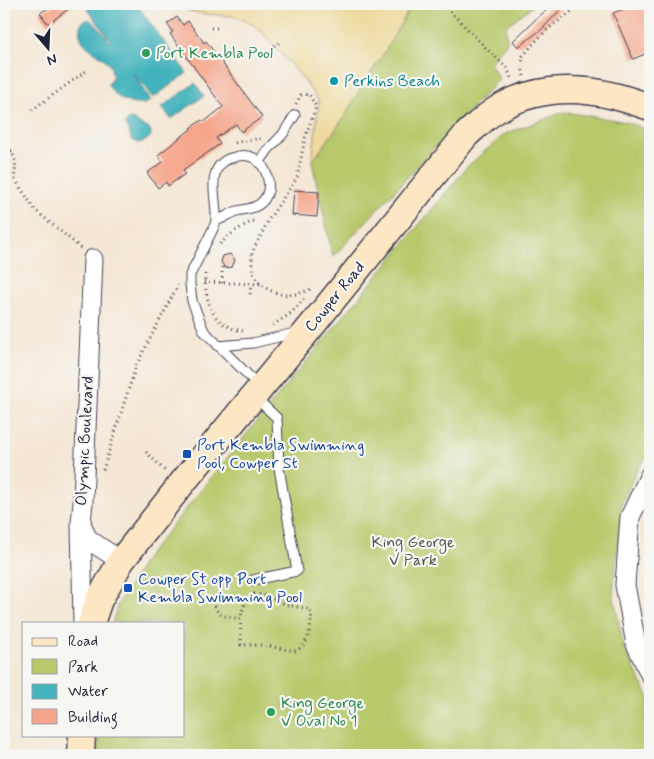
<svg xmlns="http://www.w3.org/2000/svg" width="654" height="759" font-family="Mynerve,sans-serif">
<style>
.green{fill:#b8c96c;stroke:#6d7654}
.sand{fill:#eeda9e;stroke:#887e6c}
.water{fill:#43b3bc;stroke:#326a7c}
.building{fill:#f5a58a}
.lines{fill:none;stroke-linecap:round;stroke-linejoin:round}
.service-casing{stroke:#424052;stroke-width:11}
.minor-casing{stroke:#424052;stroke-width:21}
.secondary-casing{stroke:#424052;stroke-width:29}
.path{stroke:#424052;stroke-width:3;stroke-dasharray:1 4;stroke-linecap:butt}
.service{stroke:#fff;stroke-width:9}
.minor{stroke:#fff;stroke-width:19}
.secondary{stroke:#fce6c4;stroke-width:26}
.leisure-dot{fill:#2e9e5b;stroke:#f6f6f2;stroke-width:2}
.culture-dot{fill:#0f9aa8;stroke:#f6f6f2;stroke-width:2}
.transit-dot{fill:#1a4fb4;stroke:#f6f6f2;stroke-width:2}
.labels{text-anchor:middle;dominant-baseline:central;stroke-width:4.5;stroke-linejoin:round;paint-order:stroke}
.leisure-label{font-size:16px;fill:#27864d;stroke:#f6f6f2;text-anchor:start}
.culture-label{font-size:16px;fill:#0d838f;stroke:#f6f6f2;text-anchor:start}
.street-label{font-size:16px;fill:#22223b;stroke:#f6f6f2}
.transit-label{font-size:16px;fill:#164399;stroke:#f6f6f2;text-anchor:start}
.park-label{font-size:16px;fill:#4f544a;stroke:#f6f6f2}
</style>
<rect width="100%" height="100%" fill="#f6f6f2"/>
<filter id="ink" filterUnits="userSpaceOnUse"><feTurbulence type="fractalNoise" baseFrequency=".02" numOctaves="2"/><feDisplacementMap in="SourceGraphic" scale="10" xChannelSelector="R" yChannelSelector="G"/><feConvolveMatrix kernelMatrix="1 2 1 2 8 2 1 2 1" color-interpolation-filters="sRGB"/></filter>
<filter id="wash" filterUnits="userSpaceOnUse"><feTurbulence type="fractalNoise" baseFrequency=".0096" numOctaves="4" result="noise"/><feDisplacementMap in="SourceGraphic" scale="20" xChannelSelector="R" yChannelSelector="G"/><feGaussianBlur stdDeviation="1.12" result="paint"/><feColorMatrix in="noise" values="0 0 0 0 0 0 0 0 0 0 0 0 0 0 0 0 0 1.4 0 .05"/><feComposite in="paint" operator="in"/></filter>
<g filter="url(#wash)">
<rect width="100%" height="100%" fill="#f4e7d5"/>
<g class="green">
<polygon points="412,4 535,4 506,26 507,43 490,63 499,79 333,257 312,162 343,119 361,87 383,55"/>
<polygon points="564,112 627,122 650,131 650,454 638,468 622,503 613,593 624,648 650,700 650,755 99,755 99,735 184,735 184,623 112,623 118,604 146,558 267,409 467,167 505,134"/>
</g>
<polygon class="sand" points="177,4 412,4 383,55 361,87 343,119 312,162 319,101 300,75 276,48 263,33 251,23 233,16 203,14 186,10"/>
<g class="water">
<path d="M84,4h52l51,69 -34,25 -21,-27 18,30c-13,10 -39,-4 -42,-18h2c2,-3 3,-6 2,-11 -3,-21 -36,-20 -32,-45 1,-5 4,-6 8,-8l5,3 14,15v4h4z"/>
<polygon points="195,83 204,96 171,119 162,107"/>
<path d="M129,119c6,0 7,3 12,6 3,2 6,2 9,4 4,9 -5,13 -12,14l-7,-4 -2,-8 -4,-7z"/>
</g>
<g id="blocks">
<g class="building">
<polygon points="55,4 75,4 48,24 40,13"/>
<polygon points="554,4 566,4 542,29 518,47 513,41 538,17"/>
<polygon points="637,4 650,4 650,52 633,59 613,13"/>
<polygon points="177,17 183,25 188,21 204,43 206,41 262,117 241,132 236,124 216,138 220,144 183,170 185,174 168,186 166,182 158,188 147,173 163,162 158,155 191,129 190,128 202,120 204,122 223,107 170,34 173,32 167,24"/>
<polygon points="294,190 319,192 317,217 292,215"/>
<polygon points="230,254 235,260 232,267 225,268 221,262 223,256"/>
</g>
</g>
</g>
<g filter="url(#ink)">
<use href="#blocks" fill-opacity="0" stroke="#424052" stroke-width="1"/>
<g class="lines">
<g class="service-casing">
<g id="service">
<polyline points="259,163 268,150 283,134 295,115"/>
<path d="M216,221c7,-3 14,-7 21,-10 9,-2 18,-2 25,-9 12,-12 6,-36 -8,-44 -6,-3 -13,-3 -19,-1 -6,1 -12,4 -16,9 -10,13 -2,38 -3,53 0,5 -3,10 -5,14 -7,14 -14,28 -21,42v9l2,17 12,30 56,56"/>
<polyline points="218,346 253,343 299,332"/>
<polyline points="253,580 297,571 279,468 277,418 255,397"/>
</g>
</g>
<g class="minor-casing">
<g id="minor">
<polyline points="650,475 630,517 625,585 636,644 650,674"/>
<polyline points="81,523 87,538 98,546 121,561"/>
<polyline points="83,623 81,523 83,502 93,259"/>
</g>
</g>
<g class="secondary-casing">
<g id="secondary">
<path d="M91,623l8,-23 22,-39 62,-79 126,-153 157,-194c8,-7 15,-14 23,-20 36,-27 83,-30 125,-19 12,3 24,7 36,11"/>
<polyline points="81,755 82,735"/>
</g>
</g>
<g class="path">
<polyline points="443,4 489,51 507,68 512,80"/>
<polyline points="211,28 217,28"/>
<polyline points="274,46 279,43"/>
<polyline points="524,76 522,67 523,56 535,42 548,29 575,9"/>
<polyline points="296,104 301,95 309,94 316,107 305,138 297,178 269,219 252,253 252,264 254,274 260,284 269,290 279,294 288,295 297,294 314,288"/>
<polyline points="32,110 86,71"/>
<polyline points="235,143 238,142 263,138"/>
<path d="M4,159l7,-8c6,9 5,17 3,27l21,32 47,39"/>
<path d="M220,244c10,-10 21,-18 34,-23"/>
<path d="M205,274c0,19 3,42 22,52 5,3 11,4 16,5"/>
<polyline points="204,282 260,284"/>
<polyline points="222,283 222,264"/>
<polyline points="250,294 251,284"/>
<polyline points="273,325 291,313 304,299"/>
<polyline points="146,452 166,472"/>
<polyline points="103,470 136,366 178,285"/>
<path d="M254,594c16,0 28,12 44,13 7,1 10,1 14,7 -2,13 -2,33 -18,37l-31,-6h-22c0,-19 -4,-39 13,-51z"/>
<path d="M212,596c5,22 9,19 29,23"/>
</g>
<use href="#service" class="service"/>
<use href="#minor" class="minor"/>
<use href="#secondary" class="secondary"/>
</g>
</g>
<g class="leisure-dot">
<circle cx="146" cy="53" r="5"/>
<circle cx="271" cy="712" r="5"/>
</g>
<circle class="culture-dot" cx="334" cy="81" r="5"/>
<g class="transit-dot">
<rect x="182" y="449" width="10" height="10" rx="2.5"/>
<rect x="123" y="583" width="10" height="10" rx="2.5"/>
</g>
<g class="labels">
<g class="leisure-label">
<text x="156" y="53">Port Kembla Pool</text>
<text x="281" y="703">King George<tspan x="281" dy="18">V Oval No 1</tspan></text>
</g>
<g class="culture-label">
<text x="344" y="81">Perkins Beach</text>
</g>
<g class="street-label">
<text transform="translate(335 297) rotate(-51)">Cowper Road</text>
<text transform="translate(85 441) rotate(-87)">Olympic Boulevard</text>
</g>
<g class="transit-label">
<text x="197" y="445">Port Kembla Swimming<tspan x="197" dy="18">Pool, Cowper St</tspan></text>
<text x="138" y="579">Cowper St opp Port<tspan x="138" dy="18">Kembla Swimming Pool</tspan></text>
</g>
<g class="park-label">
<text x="413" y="542">King George<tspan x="413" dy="18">V Park</tspan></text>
</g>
</g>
<rect width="654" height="759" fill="none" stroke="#f6f6f2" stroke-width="20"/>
<rect x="22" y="622" width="162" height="115" fill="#f6f6f2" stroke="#a1a1a9"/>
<rect x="32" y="638" width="25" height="8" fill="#fce6c4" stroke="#a1a1a9"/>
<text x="68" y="646" font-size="15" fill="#22223b">Road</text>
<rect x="32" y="659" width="25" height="15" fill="#b8c96c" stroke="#a1a1a9"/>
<text x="68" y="672" font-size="15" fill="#22223b">Park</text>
<rect x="32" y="684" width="25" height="15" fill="#43b3bc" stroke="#a1a1a9"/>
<text x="68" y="696" font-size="15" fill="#22223b">Water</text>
<rect x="32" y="709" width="25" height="15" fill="#f5a58a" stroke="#a1a1a9"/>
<text x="68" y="722" font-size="15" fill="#22223b">Building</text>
<g transform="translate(48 48) rotate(161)" stroke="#f6f6f2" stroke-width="4" paint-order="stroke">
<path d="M0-4L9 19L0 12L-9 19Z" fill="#22223b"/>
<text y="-8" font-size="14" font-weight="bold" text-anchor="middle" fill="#22223b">N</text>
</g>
</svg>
